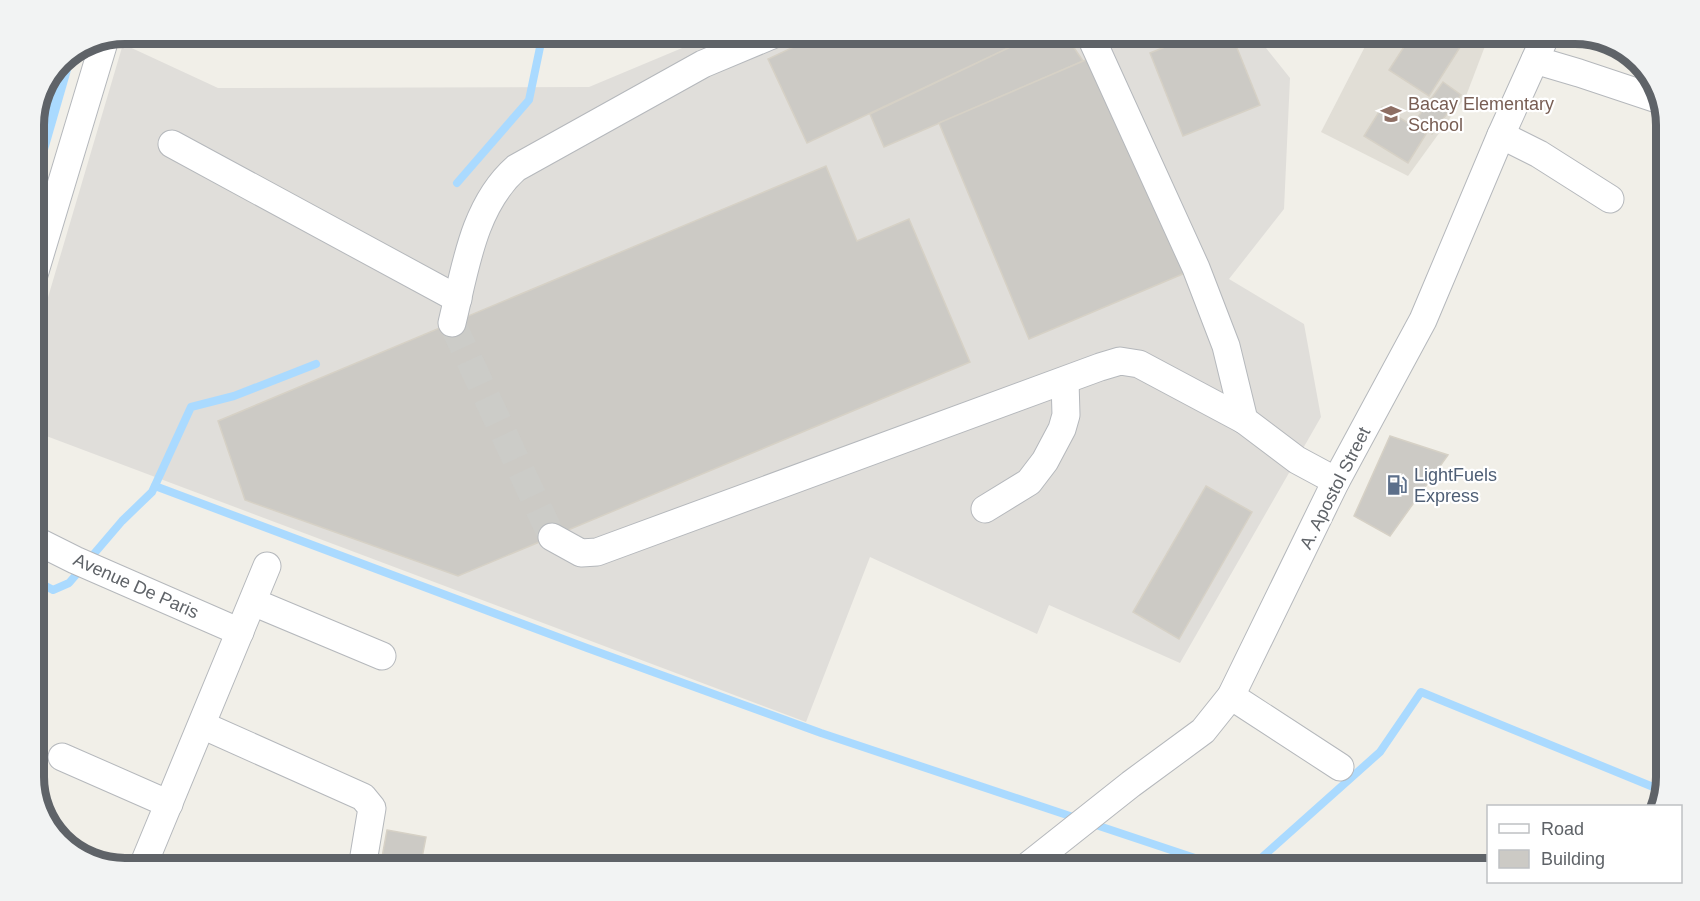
<svg xmlns="http://www.w3.org/2000/svg" width="1700" height="901" font-family="Arial,sans-serif">
<style>
.industrial{fill:#e0deda}
.education{fill:#e1ded6}
.water{fill:#aadaff}
.lines{fill:none;stroke-linecap:round;stroke-linejoin:round}
.stream{stroke:#aadaff;stroke-width:8}
.building{fill:#cccac5;stroke:#d6d1c6;stroke-width:1.5}
.minor-tunnel{stroke:#ccccc8;stroke-width:27;stroke-dasharray:27 14;stroke-linecap:butt}
.minor-casing{stroke:#b5b8bc;stroke-width:29}
.minor{stroke:#fff;stroke-width:27}
.labels{text-anchor:middle;dominant-baseline:central;stroke-width:4.5;stroke-linejoin:round;paint-order:stroke}
.education-label{font-size:18px;fill:#785e54;stroke:#fff;text-anchor:start}
.service-label{font-size:18px;fill:#4e5e75;stroke:#fff;text-anchor:start}
.street-label{font-size:18px;fill:#5f6368;stroke:#fff}
.rim{fill:none;stroke:#5f6368;stroke-width:8}
</style>
<rect width="100%" height="100%" fill="#f1efe8"/>
<polygon class="industrial" points="718,33 1254,33 1290,78 1284,209 1229,279 1304,324 1321,417 1180,663 1049,605 1037,634 870,557 806,722 33,431 33,348 123,44 218,88 589,87"/>
<polygon class="education" points="1372,33 1490,33 1466,96 1408,176 1321,132"/>
<polygon class="water" points="76,53 33,202 33,119 60,60"/>
<g class="lines">
<g class="stream">
<polyline points="457,183 529,100 543,33"/>
<polyline points="155,486 587,648 821,733 1079,819"/>
<polyline points="33,579 53,590 69,583 122,521 152,492 191,407 234,396 316,364"/>
<polyline points="1090,823 1225,868"/>
<polyline points="1250,868 1380,752 1421,692 1663,791"/>
</g>
</g>
<g class="building">
<polygon points="823,33 1040,33 807,143 768,59"/>
<polygon points="1040,33 1064,33 1083,61 884,147 870,114"/>
<polygon points="1200,33 1231,33 1260,105 1183,136 1150,53"/>
<polygon points="1413,33 1469,33 1429,96 1389,70"/>
<polygon points="1095,56 1185,273 1029,339 939,123"/>
<polygon points="1443,82 1461,95 1432,134 1415,121"/>
<polygon points="1382,107 1426,134 1408,163 1364,136"/>
<polygon points="826,166 857,241 909,219 970,362 458,576 245,500 218,421"/>
<polygon points="1390,436 1448,455 1390,536 1354,516"/>
<polygon points="1206,486 1252,512 1179,639 1133,612"/>
<polygon points="387,830 426,837 420,868 380,868"/>
</g>
<g class="lines">
<polyline class="minor-tunnel" points="452,323 552,537"/>
<g class="minor-casing">
<g id="minor">
<polyline points="1089,33 1196,268 1226,346 1244,420 1297,460 1336,481"/>
<polyline points="1535,60 1579,73 1660,100"/>
<polyline points="1501,135 1539,154 1610,199"/>
<polyline points="172,144 458,299"/>
<polyline points="33,278 104,42"/>
<path d="M452,323c13,-53 21,-117 64,-155l187,-104 74,-31"/>
<polyline points="985,509 1029,482 1045,461 1062,429 1066,415 1065,381"/>
<polyline points="552,537 581,553 597,552 1100,367 1120,361 1139,364 1244,420"/>
<polyline points="33,539 75,560 240,632"/>
<polyline points="253,602 382,656"/>
<polyline points="1231,696 1340,767"/>
<polyline points="202,725 363,797 372,808 362,868"/>
<polyline points="62,757 169,804"/>
<polyline points="142,868 267,566"/>
<polyline points="1025,868 1131,784 1203,731 1231,696 1336,481 1423,320 1501,135 1547,33"/>
</g>
</g>
<use href="#minor" class="minor"/>
</g>
<defs>
<g id="school-bare" transform="scale(1.62)"><path d="M0-5L7-2L0 1L-7-2ZM-4 1L0 2.5L4 1V4Q0 6-4 4Z" fill="#8d6e63" stroke="#fff" stroke-width="2.5" paint-order="stroke"/></g>
<g id="fuel-bare" transform="scale(1.62)"><path d="M-5.5-6h7V0h2V4h1.3V-2.5L3-4.5l.8-.8L6-3V5H2.5V1h-1V6h-7ZM-4.2-4.7v3.2H.2V-4.7Z" fill="#5c6f8a" stroke="#fff" stroke-width="2.5" paint-order="stroke"/></g>
</defs>
<g fill-rule="evenodd">
<use href="#school-bare" x="1391" y="114"/>
<use href="#fuel-bare" x="1397" y="485"/>
</g>
<g class="labels">
<g class="education-label">
<text x="1408" y="104">Bacay Elementary<tspan x="1408" dy="21">School</tspan></text>
</g>
<g class="service-label">
<text x="1414" y="475">LightFuels<tspan x="1414" dy="21">Express</tspan></text>
</g>
<g class="street-label">
<text transform="translate(1335 488) rotate(-63)">A. Apostol Street</text>
<text transform="translate(136 586) rotate(24)">Avenue De Paris</text>
</g>
</g>
<path d="M0 0H1700V901H0ZM125 44H1575A81 81 0 0 1 1656 125V777A81 81 0 0 1 1575 858H125A81 81 0 0 1 44 777V125A81 81 0 0 1 125 44Z" fill="#f2f3f3" fill-rule="evenodd"/>
<path class="rim" d="M125 44H1575A81 81 0 0 1 1656 125V777A81 81 0 0 1 1575 858H125A81 81 0 0 1 44 777V125A81 81 0 0 1 125 44Z"/>
<rect x="1487" y="805" width="195" height="78" fill="#ffffff" stroke="#bfc1c3" stroke-width="1.5"/>
<rect x="1499" y="824" width="30" height="9" fill="#ffffff" stroke="#bfc1c3" stroke-width="1.5"/>
<text x="1541" y="835" font-size="18" fill="#5f6368">Road</text>
<rect x="1499" y="850" width="30" height="18" fill="#cccac5" stroke="#bfc1c3" stroke-width="1.5"/>
<text x="1541" y="865" font-size="18" fill="#5f6368">Building</text>
</svg>
